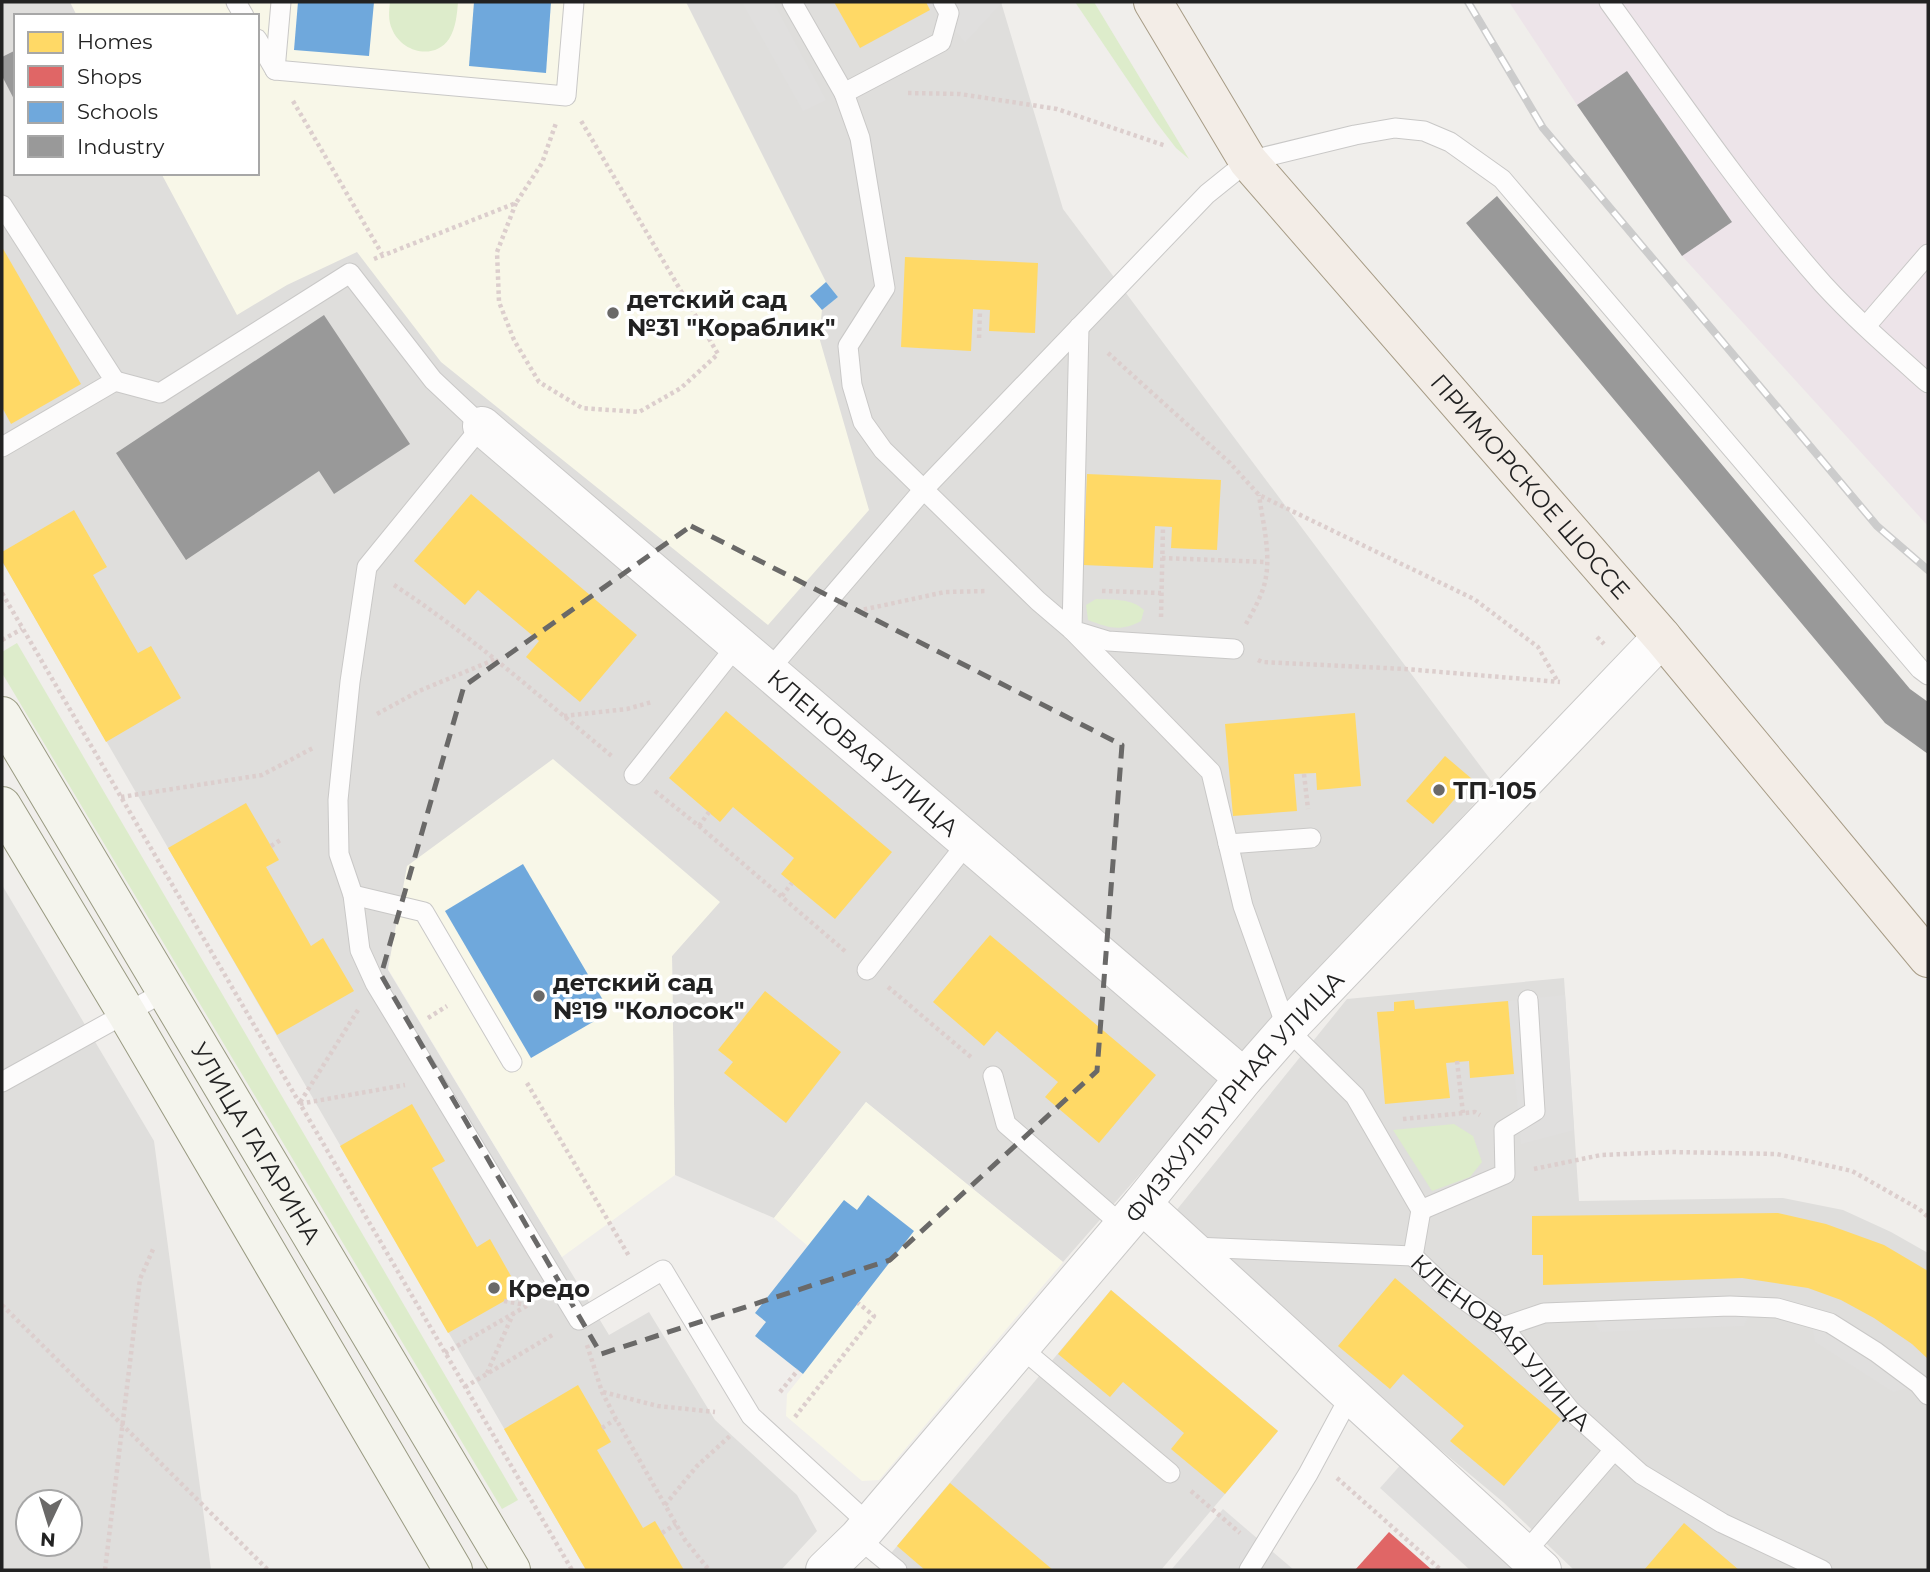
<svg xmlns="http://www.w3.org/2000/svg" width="1930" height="1572" font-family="Montserrat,sans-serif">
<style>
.residential{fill:#dfdedc;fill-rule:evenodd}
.industrial{fill:#ede4e9}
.education{fill:#f8f7e8}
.grass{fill:#ddeccb}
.parking{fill:#e0dfde}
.homes{fill:#ffd966}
.shops{fill:#e06666}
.schools{fill:#6fa8dc}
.industry{fill:#999}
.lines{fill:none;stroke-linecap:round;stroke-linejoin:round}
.service-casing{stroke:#c9c8c7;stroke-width:21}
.minor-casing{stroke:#c9c8c7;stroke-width:40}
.secondary-casing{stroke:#999a82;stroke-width:40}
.primary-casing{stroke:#a79c86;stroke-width:40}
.path{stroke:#dccecd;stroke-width:4.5;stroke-dasharray:3.5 3.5;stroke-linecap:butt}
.service{stroke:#fdfcfc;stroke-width:19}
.minor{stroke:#fdfcfc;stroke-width:38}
.secondary{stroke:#f4f4ed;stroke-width:38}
.primary{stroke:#f3ede7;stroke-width:38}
.rail-casing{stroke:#ccc;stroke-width:8}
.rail{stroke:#fff;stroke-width:5;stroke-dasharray:16;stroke-linecap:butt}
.marked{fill:none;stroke:#6a6968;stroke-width:5;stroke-dasharray:14 9;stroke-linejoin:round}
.poi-dot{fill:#6a6968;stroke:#fff;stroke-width:2.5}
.labels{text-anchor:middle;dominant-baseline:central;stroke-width:7;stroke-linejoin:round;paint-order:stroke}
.poi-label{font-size:24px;font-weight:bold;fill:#222;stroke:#fff;text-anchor:start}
.street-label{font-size:24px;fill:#222;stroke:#fff}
</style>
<rect width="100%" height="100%" fill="#f0eeeb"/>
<g class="residential">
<path d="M2,2h999l62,207 430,574 -275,302 -155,177 -197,-160 -92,116 -99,-43 -3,-219 47,-54 -318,3 -13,65 221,365 40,-23 66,108 82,75 20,36 -36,39h-195l-584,-1009zM16,16h241v157h-241z"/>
<path d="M2,885l152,256 57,429h-209zM28,1502h42v42h-42z"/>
<polygon points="1564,978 1579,1201 1783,1198 1843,1210 1891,1232 1928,1253 1928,1570 1574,1570 1503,1502 1327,1355 1175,1212 1347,999"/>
<polygon points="1111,1290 1278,1431 1161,1570 877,1570"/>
</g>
<polygon class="industrial" points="1509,2 1928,2 1928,526 1682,256 1577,105"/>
<g class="education">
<polygon points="70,2 686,2 826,282 838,297 822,310 819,337 869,510 768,625 441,362 357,252 287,285 237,315 161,173 257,173 257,16 77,16"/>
<polygon points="553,759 720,902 672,956 675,1175 562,1257 388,969 407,866"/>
<polygon points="866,1102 1063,1262 879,1480 862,1481 786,1416 787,1394 803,1374 755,1336 766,1322 755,1313 808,1246 774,1218"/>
</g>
<g class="grass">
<path d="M390,2h68c-1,12 -2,26 -9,37 -15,22 -48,13 -57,-10 -4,-9 -3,-18 -2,-27z"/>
<polygon points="1075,2 1094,2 1189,159 1176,148 1156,122"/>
<path d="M1096,599c17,1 35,-1 48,11l-3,11c-20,11 -32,7 -53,-1l-2,-15z"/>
<polygon points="17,643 518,1500 502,1509 2,673 2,652"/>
<polygon points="1454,1124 1473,1136 1482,1162 1470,1177 1432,1191 1393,1130"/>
</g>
<g class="parking">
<polygon points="745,2 773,2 826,100 803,111 743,4"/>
<polygon points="935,2 1001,2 1002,3 965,43 943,16"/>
<polygon points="1565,995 1574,1130 1521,1144 1508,1001"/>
<polygon points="1753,1307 1744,1326 1600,1332 1588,1312"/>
<polygon points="1811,1318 1919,1384 1893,1392 1815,1342"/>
<polygon points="1412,1452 1542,1570 1470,1570 1380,1488"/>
<polygon points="1223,1509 1294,1570 1171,1570"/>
</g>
<g class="homes">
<polygon points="834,2 926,2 930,10 860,48"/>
<polygon points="2,247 81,384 11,424 2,407"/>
<polygon points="905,257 1038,263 1035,333 989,331 990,310 973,309 971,351 901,347"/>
<polygon points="1087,474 1221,480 1217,550 1171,548 1172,527 1155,526 1153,568 1083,565"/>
<polygon points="471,494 637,635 580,702 526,657 539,641 478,590 465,605 414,561"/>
<polygon points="74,510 107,567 93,575 138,653 151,646 181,698 106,742 2,561 2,552"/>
<polygon points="726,711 892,852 835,919 781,874 794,858 733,807 720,822 669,778"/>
<polygon points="1355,713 1361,786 1317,790 1316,773 1294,774 1297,811 1233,816 1225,724"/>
<polygon points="1445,756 1472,779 1433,824 1406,801"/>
<polygon points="246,803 279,860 266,867 311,946 323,938 354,991 277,1035 168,848"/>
<polygon points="990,935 1156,1075 1099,1143 1045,1097 1058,1082 997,1031 984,1046 933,1002"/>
<polygon points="765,991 841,1052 786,1123 724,1073 733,1062 718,1050"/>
<polygon points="1414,1000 1415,1009 1508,1001 1514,1074 1470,1078 1469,1061 1446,1063 1450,1098 1385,1104 1377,1012 1394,1011 1394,1002"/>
<polygon points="412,1104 445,1161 432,1168 477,1247 490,1239 520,1292 448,1333 340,1146"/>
<polygon points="1778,1213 1826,1224 1884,1245 1928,1271 1928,1359 1912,1344 1874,1318 1841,1300 1808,1288 1742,1278 1543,1285 1543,1255 1532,1255 1532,1216"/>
<polygon points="1395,1278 1561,1419 1504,1486 1450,1441 1464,1426 1403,1374 1390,1389 1338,1346"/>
<polygon points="1111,1290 1278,1431 1225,1494 1171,1449 1184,1433 1123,1382 1110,1397 1058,1354"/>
<polygon points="578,1385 611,1442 597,1450 643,1528 655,1521 684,1570 586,1570 504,1429"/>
<polygon points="950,1483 1053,1570 925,1570 897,1546"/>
<polygon points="1684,1523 1739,1570 1644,1570"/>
</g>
<polygon class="shops" points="1389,1532 1423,1562 1432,1570 1355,1570"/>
<g class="schools">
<polygon points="298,2 374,2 369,56 294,50"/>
<polygon points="474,2 551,2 546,73 469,66"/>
<polygon points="826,282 838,297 822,310 810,296"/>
<polygon points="523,864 610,1012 531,1058 445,911"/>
<polygon points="868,1195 914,1231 803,1374 755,1336 766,1322 755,1313 844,1200 857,1210"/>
</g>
<g class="industry">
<polygon points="16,50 16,103 2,76 2,57"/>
<polygon points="1627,71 1732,222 1682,256 1577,105"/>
<polygon points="1497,196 1910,689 1928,702 1928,754 1885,723 1466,223"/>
<polygon points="324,315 410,444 334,494 319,471 186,560 116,453"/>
</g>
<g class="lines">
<g class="service-casing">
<g id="service">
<polyline points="236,2 244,16"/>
<polyline points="792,2 844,93 860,138 885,288 848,346 852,385 863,422 883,450 1038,601 1072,630 1211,772 1243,906 1287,1029 1355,1096 1421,1210 1413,1256"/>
<path d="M1609,2c69,95 135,193 214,282 32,35 69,67 105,99"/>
<polyline points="257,39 275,70 566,96 574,2"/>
<polyline points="275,70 281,2"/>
<polyline points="844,93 941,42 949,13 943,2"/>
<polyline points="2,205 115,381 2,447"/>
<polyline points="1866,326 1928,254"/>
<polyline points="1079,327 1072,630 1108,641 1234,649"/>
<polyline points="115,381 160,393 350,273 433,380 482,426 367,567 350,682 338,800 339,854 353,895 360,950 375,983 579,1320 663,1270 751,1416 870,1525"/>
<polyline points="768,671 924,489 1207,194 1248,161 1355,135 1395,128 1424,131 1450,142 1502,179 1920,669 1928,675"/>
<polyline points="634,775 737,645"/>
<polyline points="1228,844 1311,838"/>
<polyline points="353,895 424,912 512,1062"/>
<polyline points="867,970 968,842"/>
<polyline points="993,1076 1006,1124 1123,1226"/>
<polyline points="2,1082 166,991"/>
<polyline points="1421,1210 1505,1174 1504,1130 1535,1111 1528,1000"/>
<polyline points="1194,1247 1413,1256"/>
<path id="s1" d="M1413,1256l30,29 60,42 67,83 71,64 81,49 100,47"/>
<polyline points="1503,1327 1544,1313 1730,1306 1777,1308 1830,1323 1876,1352 1919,1384 1928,1395"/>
<polyline points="1020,1347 1170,1473"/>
<polyline points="858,1538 897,1570"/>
<polyline points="1524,1554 1614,1450"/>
<polyline points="1249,1570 1308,1474 1350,1396"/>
</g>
</g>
<g class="minor-casing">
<g id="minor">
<path id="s2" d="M482,426l762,652"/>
<polyline points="1142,1204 1542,1570"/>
<path id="s3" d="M825,1570l33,-32 284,-334 102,-126 43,-49 375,-392"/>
</g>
</g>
<g class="secondary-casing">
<g id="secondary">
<path id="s4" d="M2,716l509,854"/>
<polyline points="2,806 127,1014 453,1570"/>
</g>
</g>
<g class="primary-casing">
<g id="primary">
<path id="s5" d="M1153,2l95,159 414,476 266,321"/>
</g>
</g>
<g class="path">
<polyline points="908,93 960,94 1057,109 1166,146"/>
<polyline points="293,101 382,254"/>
<polyline points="516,203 497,252 499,302 514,340 539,382 582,408 639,412 681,388 718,354 580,119"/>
<polyline points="374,259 516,203 542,163 556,123"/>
<polyline points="979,338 980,310"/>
<polyline points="1108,353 1230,463 1259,495 1474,599 1538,647 1558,682"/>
<polyline points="1162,558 1266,562"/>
<path d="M394,585c78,51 147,113 219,172"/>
<polyline points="1102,591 1161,593"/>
<polyline points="2,593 572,1570"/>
<polyline points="857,611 945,592 987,591"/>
<polyline points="1161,617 1163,527"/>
<path d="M1246,624c6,-11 13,-23 17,-35 10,-30 0,-64 -4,-94"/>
<polyline points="1597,637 1604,644"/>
<polyline points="2,640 22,629"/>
<polyline points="1258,660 1262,662 1405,669 1560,682"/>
<polyline points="377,714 419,691 496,659"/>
<polyline points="564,716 627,709 652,702"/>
<polyline points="1304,774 1308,809"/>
<polyline points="655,791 699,826 846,952"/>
<polyline points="121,797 262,775 313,748"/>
<polyline points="699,826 709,812"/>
<polyline points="271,846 282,839"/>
<polyline points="782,896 792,883"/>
<polyline points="888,987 972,1058"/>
<polyline points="358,1010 299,1104 405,1085"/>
<polyline points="428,1018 447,1006"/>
<polyline points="1457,1061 1463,1113"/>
<polyline points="527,1083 629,1256"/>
<polyline points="1403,1119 1475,1112 1480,1115"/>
<polyline points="1534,1169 1601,1155 1671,1152 1777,1154 1852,1171 1919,1209 1928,1217"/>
<polyline points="504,1301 526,1305"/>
<polyline points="2,1305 268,1570"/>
<polyline points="587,1345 602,1392 616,1419 685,1540 709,1570"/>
<polyline points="445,1353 535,1301"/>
<polyline points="487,1373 513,1314"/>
<polyline points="465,1387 554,1334"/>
<polyline points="603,1392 658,1406 715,1412"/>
<polyline points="780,1392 798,1370"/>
<polyline points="795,1417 874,1316 858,1303"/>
<polyline points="602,1428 616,1419"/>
<polyline points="1337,1478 1441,1570"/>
<polyline points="1191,1491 1240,1533"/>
<polyline points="665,1505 697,1466 731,1435"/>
<polyline points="662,1533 676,1524"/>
<polyline points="105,1570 140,1279 154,1247"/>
</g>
<use href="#service" class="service"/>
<use href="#minor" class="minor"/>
<use href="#secondary" class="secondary"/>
<use href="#primary" class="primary"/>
<g class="rail-casing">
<polyline id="rail" points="1468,2 1543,128 1877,526 1928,570"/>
</g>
<use href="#rail" class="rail"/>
</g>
<path class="marked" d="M691,526l431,219 -25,326 -207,189 -289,94 -220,-379 83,-289z"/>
<g class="poi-dot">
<circle cx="613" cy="313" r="7"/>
<circle cx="1439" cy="790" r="7"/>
<circle cx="539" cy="996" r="7"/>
<circle cx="494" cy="1288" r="7"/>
</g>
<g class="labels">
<g class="poi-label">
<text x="627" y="299">детский сад<tspan x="627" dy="28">№31 "Кораблик"</tspan></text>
<text x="1453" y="790">ТП-105</text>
<text x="553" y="982">детский сад<tspan x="553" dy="28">№19 "Колосок"</tspan></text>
<text x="508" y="1288">Кредо</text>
</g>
<g class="street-label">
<text stroke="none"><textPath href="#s5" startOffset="616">ПРИМОРСКОЕ ШОССЕ</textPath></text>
<text stroke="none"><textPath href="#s2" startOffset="502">КЛЕНОВАЯ УЛИЦА</textPath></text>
<text stroke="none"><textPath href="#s3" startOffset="626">ФИЗКУЛЬТУРНАЯ УЛИЦА</textPath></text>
<text stroke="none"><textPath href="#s4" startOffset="497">УЛИЦА ГАГАРИНА</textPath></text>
<text stroke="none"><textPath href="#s1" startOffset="124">КЛЕНОВАЯ УЛИЦА</textPath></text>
</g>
</g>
<rect width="1930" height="1572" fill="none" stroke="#222222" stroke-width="7"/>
<rect x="14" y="14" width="245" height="161" fill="#ffffff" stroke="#a7a7a7" stroke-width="2"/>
<rect x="28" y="32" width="35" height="21" fill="#ffd966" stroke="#a7a7a7" stroke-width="2"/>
<text x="77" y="49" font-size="21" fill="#222222">Homes</text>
<rect x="28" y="66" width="35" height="21" fill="#e06666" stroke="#a7a7a7" stroke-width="2"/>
<text x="77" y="84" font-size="21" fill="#222222">Shops</text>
<rect x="28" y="102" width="35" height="21" fill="#6fa8dc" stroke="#a7a7a7" stroke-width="2"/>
<text x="77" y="119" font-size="21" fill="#222222">Schools</text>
<rect x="28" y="136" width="35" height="21" fill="#999999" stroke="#a7a7a7" stroke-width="2"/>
<text x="77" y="154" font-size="21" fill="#222222">Industry</text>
<g transform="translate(49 1523) rotate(184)"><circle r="33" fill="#ffffff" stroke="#a7a7a7" stroke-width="2"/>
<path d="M0-5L12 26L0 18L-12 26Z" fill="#6a6968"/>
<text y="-10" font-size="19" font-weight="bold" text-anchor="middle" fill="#222222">N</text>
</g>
</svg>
